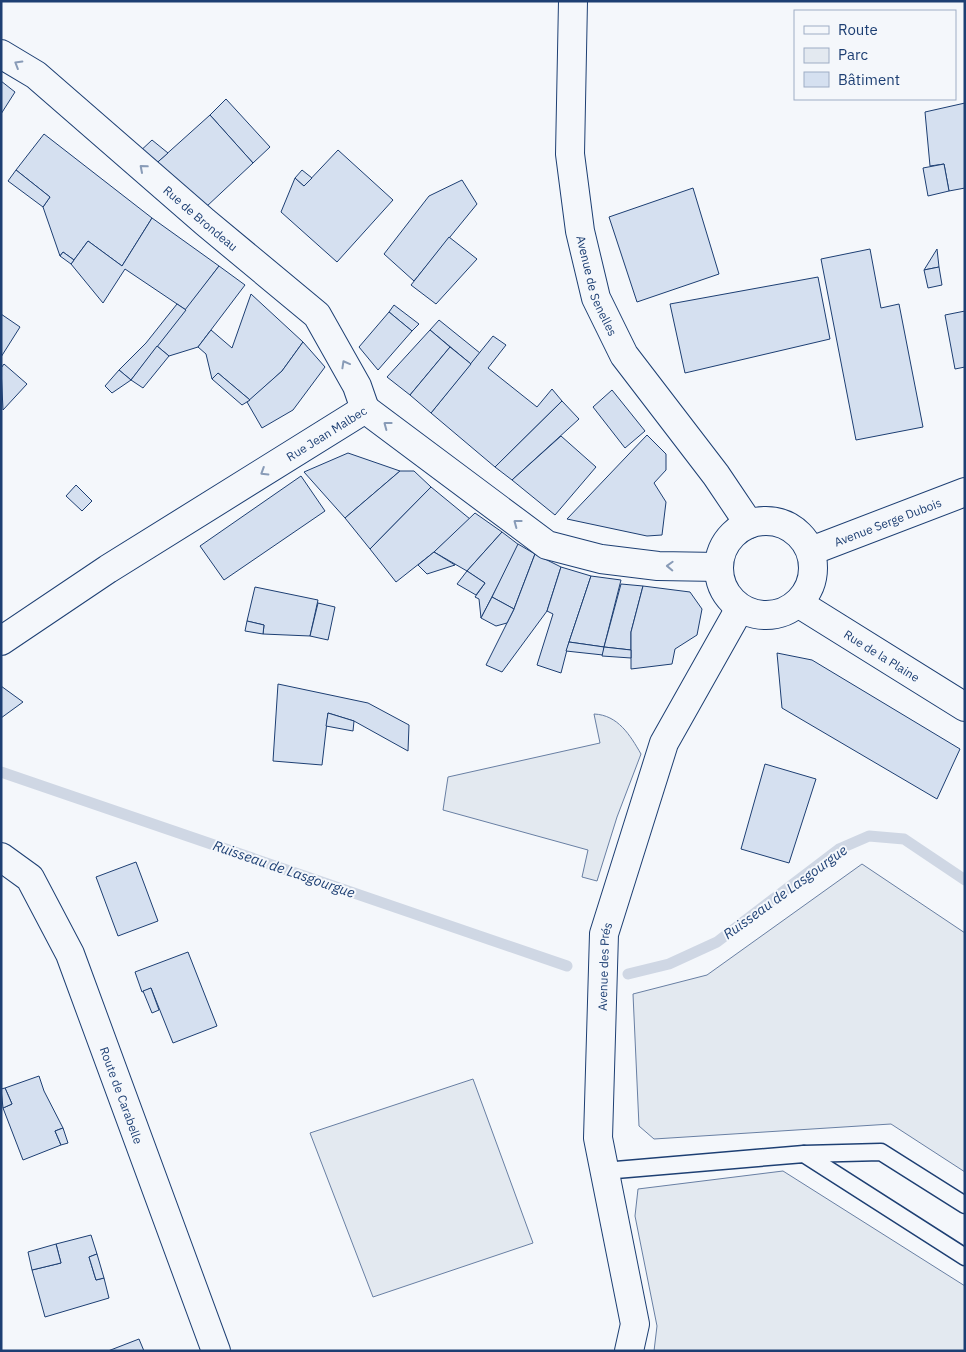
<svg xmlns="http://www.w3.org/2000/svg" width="966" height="1352" font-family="'IBM Plex Sans',sans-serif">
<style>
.green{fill:#e3e9f0;stroke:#687fa3}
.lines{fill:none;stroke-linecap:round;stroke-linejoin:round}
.stream{stroke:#cfd7e4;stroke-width:11}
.building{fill:#d5e0f0;stroke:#1d3f73}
.lane-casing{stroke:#1d3f73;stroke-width:19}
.street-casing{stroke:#1d3f73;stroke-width:30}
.secondary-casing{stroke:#1d3f73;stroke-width:30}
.lane{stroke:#f4f7fb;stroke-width:16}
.street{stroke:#f4f7fb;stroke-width:28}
.secondary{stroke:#f4f7fb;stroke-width:28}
.oneway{stroke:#889bb7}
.labels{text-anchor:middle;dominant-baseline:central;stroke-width:4;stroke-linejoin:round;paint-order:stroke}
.street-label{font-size:12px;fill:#1d3f73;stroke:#f4f7fb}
.water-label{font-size:14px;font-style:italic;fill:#1d3f73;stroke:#f4f7fb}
</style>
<rect width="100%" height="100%" fill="#f4f7fb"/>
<g class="green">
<path d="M594,714c24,1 36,21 47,40l-24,63 -20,64 -15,-4 6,-27 -145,-40 5,-33 152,-34z"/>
<polygon points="862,864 965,933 965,1172 891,1124 654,1139 639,1126 633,994 707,975"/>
<polygon points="473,1079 533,1243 373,1297 310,1133"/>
<polygon points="783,1171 965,1286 965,1351 654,1351 657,1326 635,1216 638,1189"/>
</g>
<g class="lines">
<g class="stream">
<polyline points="1,772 567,966"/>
<polyline points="628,974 669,964 717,942 839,849 869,836 904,839 965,880"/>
</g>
</g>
<g class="building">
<polygon points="1,81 15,92 1,114"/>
<polygon points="226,99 270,147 253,163 210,115"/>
<polygon points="965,103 965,188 949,191 944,164 930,166 925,112"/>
<polygon points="210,115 253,163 206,207 151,168"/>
<polygon points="44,134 152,218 122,266 88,241 74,260 63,252 60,256 43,207 50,197 16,170"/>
<polygon points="152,140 168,153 151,168 136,155"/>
<polygon points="338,150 393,200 337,262 281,212 295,178 304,186"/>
<polygon points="944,164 949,191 928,196 923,168"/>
<polygon points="16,170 50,197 43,207 8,181"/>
<polygon points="302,170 312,178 304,186 295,178"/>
<polygon points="462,180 477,204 414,281 384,254 429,196"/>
<polygon points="693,188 719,274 637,302 609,217"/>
<polygon points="152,218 219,266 186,310 125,269 103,303 71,264 88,241 122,266"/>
<polygon points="449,237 477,259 436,304 411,285"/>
<polygon points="870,249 881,308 899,304 923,427 856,440 821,259"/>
<polygon points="937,249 939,267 924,270"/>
<polygon points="63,252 74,260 71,264 60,256"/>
<polygon points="219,266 245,285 198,347 169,356 157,346"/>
<polygon points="939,267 942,285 928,288 924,270"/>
<polygon points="818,277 830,339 685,373 670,304"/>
<polygon points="251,294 303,342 282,371 250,400 218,373 212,379 206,354 198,347 211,330 232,348"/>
<polygon points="177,304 186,310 131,380 119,370 146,343"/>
<polygon points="394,305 419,324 412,331 389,312"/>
<polygon points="965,311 965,367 955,369 945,315"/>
<polygon points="389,312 412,331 378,370 359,347"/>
<polygon points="1,314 20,327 1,357"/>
<polygon points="439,320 480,353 471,364 430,330"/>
<polygon points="430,330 450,347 410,395 387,377"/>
<polygon points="493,336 506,345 488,368 537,407 552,389 562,401 495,467 431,413"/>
<polygon points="303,342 325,367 293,410 262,428 247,402 282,371"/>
<polygon points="157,346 169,356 143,388 131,380"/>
<polygon points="450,347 471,364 431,413 410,395"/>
<polygon points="4,364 27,384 3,410 1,368"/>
<polygon points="119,370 131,380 112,393 105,386"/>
<polygon points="218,373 250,400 242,405 212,379"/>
<polygon points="612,390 645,431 625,448 593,407"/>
<polygon points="562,401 579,419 512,480 495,467"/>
<polygon points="647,435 666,454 666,470 654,483 666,502 662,535 647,536 567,519"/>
<polygon points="561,436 596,467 555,515 512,480"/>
<polygon points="348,453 400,471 345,518 304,472"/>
<polygon points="400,471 414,471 431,487 370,549 345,518"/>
<polygon points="301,476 325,511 224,580 200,546"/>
<polygon points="76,485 92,501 82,511 66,496"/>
<polygon points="431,487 470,519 434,552 396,582 370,549"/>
<polygon points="475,513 502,532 467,571 434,552"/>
<polygon points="502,532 519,545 481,618 479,599 475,597 485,583 467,571"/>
<polygon points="518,544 535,554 514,609 492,597"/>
<polygon points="434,552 455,565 427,574 418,565"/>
<polygon points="535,554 561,567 547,611 502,672 486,665 514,609"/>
<polygon points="561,567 591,576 569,642 561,673 537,665 553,614 547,611"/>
<polygon points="467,571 485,583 476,595 457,584"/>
<polygon points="591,576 621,580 604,647 569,642"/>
<polygon points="621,584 643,586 631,632 631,650 604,647"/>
<polygon points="643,586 690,592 702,609 697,635 675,649 672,664 631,669 631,632"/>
<polygon points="255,587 318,600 310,636 263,634 264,625 247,621"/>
<polygon points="492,597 514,609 507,623 496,626 481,618"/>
<polygon points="318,603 335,607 328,640 310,636"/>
<polygon points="247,621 264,625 263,634 245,631"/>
<polygon points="569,642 604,647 603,655 566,651"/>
<polygon points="604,647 631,650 631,658 602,656"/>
<polygon points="777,653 812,660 960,749 937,799 782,708"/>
<polygon points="278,684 368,703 409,725 408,751 354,721 328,713 322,765 273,761"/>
<polygon points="1,686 23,702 1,718"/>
<polygon points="328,713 354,721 353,731 326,726"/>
<polygon points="765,764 816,779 789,863 741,849"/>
<polygon points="136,862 158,921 118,936 96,877"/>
<polygon points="188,952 217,1026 173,1043 151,988 142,992 135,972"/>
<polygon points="151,988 159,1010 152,1013 143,991"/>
<polygon points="39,1076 44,1091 63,1128 55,1131 61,1145 23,1160 3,1108 12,1104 5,1088"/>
<polygon points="5,1088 12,1104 3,1108 1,1089"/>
<polygon points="63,1128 68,1143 61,1145 55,1131"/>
<polygon points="91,1235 97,1254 89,1257 96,1280 104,1278 109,1298 45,1317 32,1270 61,1263 56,1244"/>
<polygon points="56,1244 61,1263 32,1270 28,1252"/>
<polygon points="97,1254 104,1278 96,1280 89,1257"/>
<polygon points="139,1339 144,1351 108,1351"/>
</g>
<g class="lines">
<g class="lane-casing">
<g id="lane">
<polyline points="804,1154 881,1152 965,1205"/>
<polyline points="604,1171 804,1154 965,1257"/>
</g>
</g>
<g class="street-casing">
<g id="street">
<path id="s1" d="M573,1l-3,153 10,77 16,67 28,57 92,120 33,49"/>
<path id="s2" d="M1,54l35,21 169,147 112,93 40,71 8,23"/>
<polyline points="365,409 547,545 601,559 658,566 719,567"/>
<path id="s3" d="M798,603l167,104"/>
<path id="s4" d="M1,641l107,-72 257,-160"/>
</g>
</g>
<g class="secondary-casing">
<g id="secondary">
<circle cx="766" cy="568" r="47"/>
<path id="s5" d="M811,551l154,-59"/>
<path id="s6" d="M1,857l29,21 40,76 146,397"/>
<path id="s7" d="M629,1351l6,-27 -37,-186 6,-204 60,-191 76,-135"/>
</g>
</g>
<use href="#lane" class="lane"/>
<use href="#street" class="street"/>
<use href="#secondary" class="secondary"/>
</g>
<defs><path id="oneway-chevron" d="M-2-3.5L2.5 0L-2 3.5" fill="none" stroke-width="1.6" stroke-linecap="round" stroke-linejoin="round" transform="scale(1.25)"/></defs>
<g class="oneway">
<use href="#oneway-chevron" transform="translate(18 64) rotate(-149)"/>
<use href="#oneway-chevron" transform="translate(143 168) rotate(-139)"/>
<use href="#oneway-chevron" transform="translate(345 364) rotate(-119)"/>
<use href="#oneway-chevron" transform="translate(387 425) rotate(-143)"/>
<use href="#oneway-chevron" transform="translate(264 472) rotate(148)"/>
<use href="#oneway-chevron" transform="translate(517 523) rotate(-143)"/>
<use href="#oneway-chevron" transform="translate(670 566) rotate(-178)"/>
</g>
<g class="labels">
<g class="street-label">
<text stroke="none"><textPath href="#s2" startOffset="259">Rue de Brondeau</textPath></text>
<text stroke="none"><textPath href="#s1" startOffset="288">Avenue de Senelles</textPath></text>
<text stroke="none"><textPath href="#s4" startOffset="386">Rue Jean Malbec</textPath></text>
<text stroke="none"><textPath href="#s5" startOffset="82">Avenue Serge Dubois</textPath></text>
<text stroke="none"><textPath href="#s3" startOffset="99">Rue de la Plaine</textPath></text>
<text stroke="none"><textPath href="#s7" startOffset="389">Avenue des Prés</textPath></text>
<text stroke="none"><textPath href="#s6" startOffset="272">Route de Carabelle</textPath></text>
</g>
<g class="water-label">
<text transform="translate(284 869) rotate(19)">Ruisseau de Lasgourgue</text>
<text transform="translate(785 892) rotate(-36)">Ruisseau de Lasgourgue</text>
</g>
</g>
<rect width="966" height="1352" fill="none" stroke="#1d3f73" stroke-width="5"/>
<rect x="794" y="10" width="162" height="90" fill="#f4f7fb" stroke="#9eadc5"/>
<rect x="804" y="26" width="25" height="8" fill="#f4f7fb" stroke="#9eadc5"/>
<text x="838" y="35" font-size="15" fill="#1d3f73">Route</text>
<rect x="804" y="48" width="25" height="15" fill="#e3e9f0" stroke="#9eadc5"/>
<text x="838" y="60" font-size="15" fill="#1d3f73">Parc</text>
<rect x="804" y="72" width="25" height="15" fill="#d5e0f0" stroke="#9eadc5"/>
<text x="838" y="85" font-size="15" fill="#1d3f73">Bâtiment</text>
</svg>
